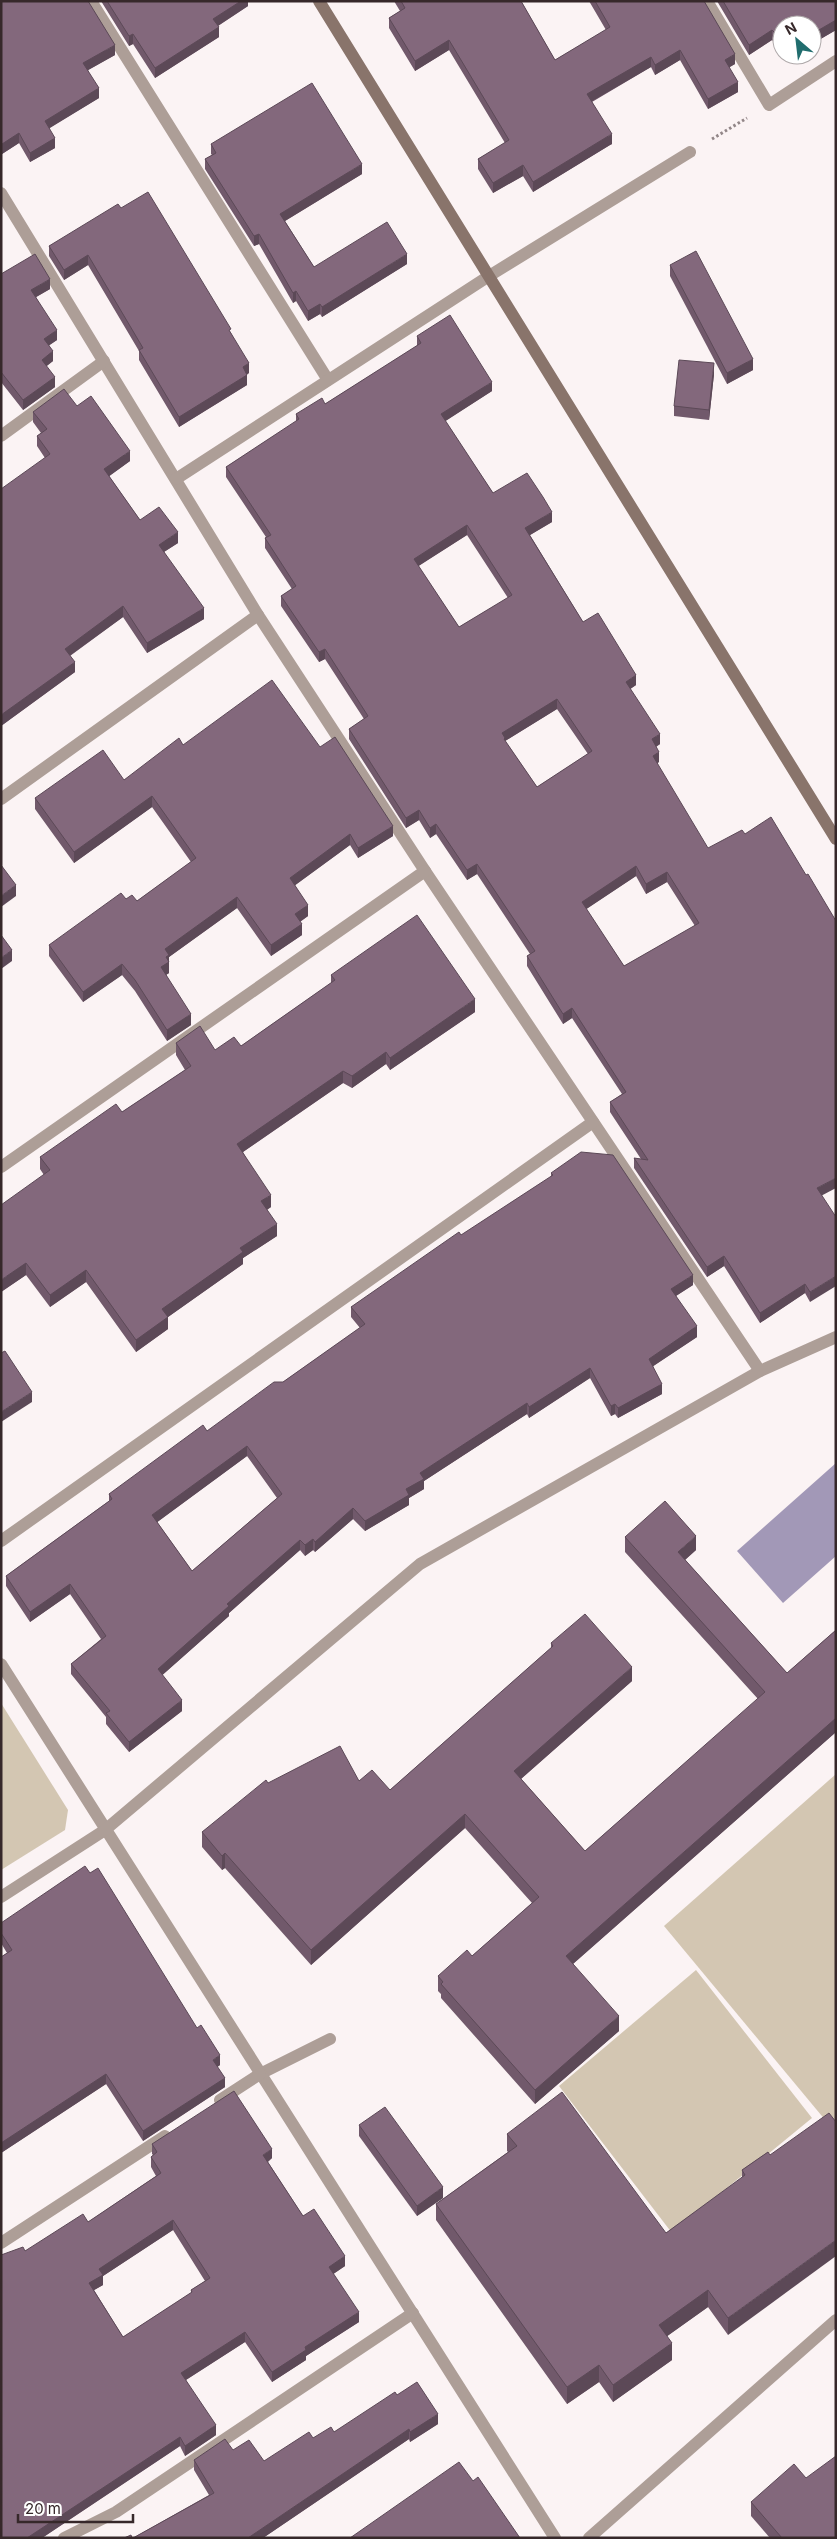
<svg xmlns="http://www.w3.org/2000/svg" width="837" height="2539" font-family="Inter,sans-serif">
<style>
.green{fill:#d3c6b2}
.water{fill:#a298b7}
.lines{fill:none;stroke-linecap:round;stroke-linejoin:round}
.path{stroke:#928688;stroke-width:3;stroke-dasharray:2.5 2.5;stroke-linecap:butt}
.lane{stroke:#ad9e97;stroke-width:12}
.street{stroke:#ad9e97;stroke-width:12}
.secondary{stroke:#89746b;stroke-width:12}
.wall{fill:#71596b;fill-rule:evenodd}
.shaded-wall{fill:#5c4957}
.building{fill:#83687c;stroke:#5c4957;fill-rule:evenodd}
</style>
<rect width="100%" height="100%" fill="#fbf3f4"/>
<g class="green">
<polygon points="1,1703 68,1810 65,1830 1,1870"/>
<polygon points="836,1774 836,2133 664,1926"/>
<polygon points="696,1970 812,2118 672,2233 559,2086"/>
</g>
<polygon class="water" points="836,1463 836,1556 783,1603 737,1551"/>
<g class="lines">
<polyline class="path" points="712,139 747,118"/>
<polyline class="lane" points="260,2074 330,2039"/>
<g class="street">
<polyline points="91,1 328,380"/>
<polyline points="707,1 769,105 836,61"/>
<polyline points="1,193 258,615 425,871 760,1371"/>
<polyline points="1,436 104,361"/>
<polyline points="176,479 489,276 690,152"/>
<polyline points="1,799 258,615"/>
<polyline points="1,1167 425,871"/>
<polyline points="1,1541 593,1122"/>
<polyline points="1,1664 555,2538"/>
<polyline points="1,1897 105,1830 420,1564 760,1371 836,1337"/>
<polyline points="220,2100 260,2074"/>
<polyline points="1,2243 165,2136"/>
<polyline points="64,2538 116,2512 413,2313"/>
<polyline points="589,2538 836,2320"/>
</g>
<polyline class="secondary" points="319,1 836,839"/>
</g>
<g class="wall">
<polygon points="1,1 115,55 88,70 99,98 49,128 55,148 30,162 19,143 2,154 1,152"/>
<polygon points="101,1 248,1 248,6 218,26 219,37 155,78 133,44 129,46"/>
<polygon points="394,1 521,1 555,60 606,30 589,1 704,1 735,64 729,67 738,92 708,109 680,60 655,75 651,67 592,102 612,144 610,145 533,192 523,176 493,193 478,169 478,159 505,143 449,50 415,71 389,28 389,18 400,11"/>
<polygon points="717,1 836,1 836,30 812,44 812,25 782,25 782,38 774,42 772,40 749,55"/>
<polygon points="211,144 362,174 285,221 314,267 407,264 322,317 320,314 308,321 296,301 293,303 259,244 254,246 205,169 205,159 212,155 211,154"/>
<polygon points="121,208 231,333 249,373 247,374 247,385 179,427 139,360 139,351 88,265 64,280 49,256 49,246"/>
<polygon points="670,265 753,370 727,384 670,276"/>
<polygon points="1,274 50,289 36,297 57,340 49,345 53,361 46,366 55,387 23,410 1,382"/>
<path d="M417,336l75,55 -47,30 48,72 59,29 -22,13 53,87 53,63 -6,4 30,55 -4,3 3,15 -2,1 165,432 -12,107 -5,-9 -45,30 -36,-57 -17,11 -73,-109v-10l7,1 -31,-47v-10l12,-8 -50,-76 -9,6 -36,-58v-10l3,-2 -53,-80 -10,6 -31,-46 -6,4 -11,-18 -13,8 -57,-89v-10l15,-10 -39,-60 -6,3 -38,-56v-10l11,-7 -27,-41v-10l1,-1 -40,-60v-10l70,-45v-8l29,-10 92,-58zM467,535l41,63 -49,29 -41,-61zM557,709l31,45 -51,33 -32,-46zM636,876l10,18 21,-12 28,44 -71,40 -38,-57z"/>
<polygon points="714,374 709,420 674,416 674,406"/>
<polygon points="77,406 130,461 109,476 140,520 178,543 164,552 204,619 147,653 123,617 70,656 75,672 1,726 45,458 37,446 37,436 41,433 33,422 33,412"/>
<polygon points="183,745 320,747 393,836 358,858 350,845 295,885 308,916 300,922 302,935 271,956 237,908 169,957 169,973 166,975 191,1025 167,1041 135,991 122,975 83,1002 49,956 49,945 126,899 137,901 191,862 152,807 74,863 35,809 35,798 124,780"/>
<polygon points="331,975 475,1012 390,1070 386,1064 352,1088 343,1083 243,1152 271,1207 267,1210 277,1236 243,1258 243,1264 168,1317 168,1329 136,1352 86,1282 50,1307 26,1275 1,1292 44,1175 40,1169 40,1157 122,1112 185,1070 176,1055 176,1043 215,1050 241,1046 331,983"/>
<path d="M551,1173l142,112 -17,11 21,41 -44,29 9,28 -44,24 -3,-4 -4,2 -21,-38 -61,40 -2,-4 -103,67v8l-15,9v7l-44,26 -12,-12 -38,33 -2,-2 -8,6 -5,-6 -71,63v3l-67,59 20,36 -53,41 -23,-28v-7l-35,-43v-10l30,-25 -31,-45 -40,28 -24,-36v-10l103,-75v-7l174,-112 77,-54 -9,-11v-10l200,-130zM247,1456l30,42 -85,73 -35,-49z"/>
<polygon points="625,1537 696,1550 685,1560 787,1673 836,1630 836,1732 573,1964 619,2031 535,2104 441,1998 441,1994 438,1991 438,1976 472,1956 532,1903 465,1828 311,1965 225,1868 222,1870 202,1847 202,1832 268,1783 359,1781 390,1790 551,1648 551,1643 632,1681 521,1779 585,1851 758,1699 625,1552"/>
<polygon points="1,1923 220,2065 217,2067 225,2087 143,2141 106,2084 1,2153 1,1957 7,1953 1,1943"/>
<polygon points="359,2125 443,2198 417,2216 359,2136"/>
<polygon points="507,2134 666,2233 742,2178 742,2170 768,2152 728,2335 708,2307 667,2336 672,2360 613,2402 599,2382 567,2404 436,2220 436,2204 508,2152 507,2151"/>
<path d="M152,2144l120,14 -4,4 35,54 42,50 -12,8 26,48 -53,34v4l-34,22 -27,-40 -59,38 30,55 -31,21 -5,-10 -138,92h-41l24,-287 63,-29 68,-46 -5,-9v-10l2,-2 -1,-1zM173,2230l32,51 -14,9v3l-68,44 -29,-47 9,-5v-9z"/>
<polygon points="397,2395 438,2424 410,2442 409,2439 263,2538 133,2538 209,2495 194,2470 194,2460 233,2450 264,2461 313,2438 334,2432"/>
<polygon points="806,2478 836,2538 770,2538 751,2516 751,2502"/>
</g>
<g class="shaded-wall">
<polygon points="241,1 248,1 248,6 213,29 213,19"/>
<polygon points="801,17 801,25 787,25"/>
<polygon points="836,20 836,30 812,44 812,34"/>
<polygon points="219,27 219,37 155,78 155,68"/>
<polygon points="782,28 782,38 774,42 774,32"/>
<polygon points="772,30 772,40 749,55 749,45"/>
<polygon points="133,34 133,44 129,46 129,36"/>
<polygon points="449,40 449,50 415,71 415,61"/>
<polygon points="115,45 115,55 83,73 83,63"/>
<polygon points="680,50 680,60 655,75 655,65"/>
<polygon points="735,54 735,64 725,70 725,60"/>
<polygon points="651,57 651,67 587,104 587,94"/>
<polygon points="738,82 738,92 708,109 708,99"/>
<polygon points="99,88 99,98 45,131 45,121"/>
<polygon points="19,133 19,143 2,154 2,144"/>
<polygon points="612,134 612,144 610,145 533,192 533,182"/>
<polygon points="55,138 55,148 30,162 30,153"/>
<polygon points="362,164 362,174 280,224 280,214"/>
<polygon points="523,165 523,176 493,193 493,183"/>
<polygon points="259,234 259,244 254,246 254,236"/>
<polygon points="407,254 407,264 322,317 322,307"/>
<polygon points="88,255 88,265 64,280 64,270"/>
<polygon points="50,279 50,289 31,300 31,290"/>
<polygon points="296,291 296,301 293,303 293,293"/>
<polygon points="320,304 320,314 308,321 308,311"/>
<polygon points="57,330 57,340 44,349 44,339"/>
<polygon points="53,351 53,361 42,370 42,360"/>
<polygon points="753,359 753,370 727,384 727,373"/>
<polygon points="249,363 249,373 243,377 243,367"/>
<polygon points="714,363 714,374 709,420 709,410"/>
<polygon points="247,375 247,385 179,427 179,417"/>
<polygon points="55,377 55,387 23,410 23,400"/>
<polygon points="492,382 492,391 441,424 441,414"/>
<polygon points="130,451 130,461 104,480 104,469"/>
<polygon points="552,512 552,522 525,538 525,528"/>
<polygon points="467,525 467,535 414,569 414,559"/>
<polygon points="178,532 178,543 159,555 159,545"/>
<polygon points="123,606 123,617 65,659 65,649"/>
<polygon points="204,608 204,619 147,653 147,643"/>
<polygon points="325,649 325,659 319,662 319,652"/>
<polygon points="75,662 75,672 1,726 1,715"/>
<polygon points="636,675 636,685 626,692 626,682"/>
<polygon points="557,699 557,709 505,741 505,748 502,733"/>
<polygon points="660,734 660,744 652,749 652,739"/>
<polygon points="659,752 659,762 653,766 653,756"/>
<polygon points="152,796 152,807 74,863 74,852"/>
<polygon points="419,810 419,820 406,828 406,818"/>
<polygon points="436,824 436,834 430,838 430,828"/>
<polygon points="393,826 393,836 358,858 358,848"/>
<polygon points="350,834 350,845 290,889 290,878"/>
<polygon points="477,864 477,874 467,880 467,870"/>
<polygon points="636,866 636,876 582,912 582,902"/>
<polygon points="667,872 667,882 646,894 646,884"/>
<polygon points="16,885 16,896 1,907 1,896"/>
<polygon points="237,897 237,908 169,957 169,973 161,978 161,967 165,949"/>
<polygon points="308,905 308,916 295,925 295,914"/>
<polygon points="302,924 302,935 271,956 271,945"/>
<polygon points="12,950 12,961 1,969 1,958"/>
<polygon points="122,964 122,975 83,1002 83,992"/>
<polygon points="475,999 475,1012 390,1070 390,1058"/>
<polygon points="572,1008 572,1018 563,1024 563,1014"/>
<polygon points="191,1014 191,1025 167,1041 167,1030"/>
<polygon points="386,1052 386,1064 352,1088 352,1076"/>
<polygon points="343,1071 343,1083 237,1156 237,1144"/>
<polygon points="836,1178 836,1188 817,1198 817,1188"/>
<polygon points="271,1195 271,1207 261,1213 261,1201"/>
<polygon points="277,1224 277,1236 243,1258 243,1264 168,1317 168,1329 136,1352 136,1340 162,1309 240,1248"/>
<polygon points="724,1256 724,1266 707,1277 707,1267"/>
<polygon points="26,1263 26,1275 1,1292 1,1280"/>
<polygon points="86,1270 86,1282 50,1307 50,1295"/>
<polygon points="693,1275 693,1285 671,1299 671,1289"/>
<polygon points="836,1276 836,1286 810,1302 810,1292"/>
<polygon points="805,1284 805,1293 760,1323 760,1313"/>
<polygon points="697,1326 697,1337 649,1369 649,1359"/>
<polygon points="590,1368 590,1378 529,1418 529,1407"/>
<polygon points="662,1384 662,1394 618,1418 618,1408"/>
<polygon points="32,1392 32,1402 1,1422 1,1412"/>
<polygon points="527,1403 527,1414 424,1481 424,1489 409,1498 409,1505 365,1531 365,1521 406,1489 420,1473"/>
<polygon points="615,1404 615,1414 611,1416 611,1406"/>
<polygon points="247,1446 247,1456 152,1526 152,1515"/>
<polygon points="353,1508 353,1519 315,1552 315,1542"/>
<polygon points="696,1536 696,1550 678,1566 678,1552"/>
<polygon points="313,1539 313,1550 305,1556 305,1545"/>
<polygon points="300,1540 300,1550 229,1613 229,1616 158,1679 158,1669 227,1604"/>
<polygon points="70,1584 70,1594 30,1622 30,1612"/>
<polygon points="632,1667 632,1681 514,1785 514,1771"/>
<polygon points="182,1700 182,1711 129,1752 129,1742"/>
<polygon points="836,1718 836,1732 566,1970 566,1956"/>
<polygon points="465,1814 465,1828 311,1965 311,1950"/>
<polygon points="225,1853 225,1868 222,1870 222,1856"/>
<polygon points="619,2016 619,2031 535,2104 535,2090"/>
<polygon points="220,2055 220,2065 213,2070 213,2060"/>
<polygon points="106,2074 106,2084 1,2153 1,2143"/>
<polygon points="225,2078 225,2087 143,2141 143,2131"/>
<polygon points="272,2149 272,2158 263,2165 263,2155"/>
<polygon points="443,2187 443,2198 417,2216 417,2206"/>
<polygon points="173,2220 173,2230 103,2276 103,2285 89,2293 89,2283 99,2269"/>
<polygon points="836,2240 836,2256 728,2335 728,2318"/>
<polygon points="345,2256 345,2266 329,2277 329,2267"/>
<polygon points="708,2290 708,2307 659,2342 659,2325"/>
<polygon points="359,2312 359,2322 306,2356 306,2360 272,2382 272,2372 305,2347"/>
<polygon points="245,2332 245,2342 181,2383 181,2373"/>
<polygon points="672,2343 672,2360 613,2402 613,2385"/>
<polygon points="599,2365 599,2382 567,2404 567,2387"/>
<polygon points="438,2414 438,2424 410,2442 410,2432"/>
<polygon points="216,2425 216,2435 185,2456 185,2446"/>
<polygon points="409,2429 409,2439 263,2538 248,2538"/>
<polygon points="180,2437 180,2446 42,2538 27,2538"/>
</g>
<g class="building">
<polygon points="1,1 88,1 115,45 83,63 99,88 45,121 55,138 30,153 19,133 2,144 1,142"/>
<polygon points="107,1 241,1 213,19 219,27 155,68 133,34 129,36"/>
<polygon points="401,1 521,1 555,60 610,27 595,1 704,1 735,54 725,60 738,82 708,99 680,50 655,65 651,57 587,94 612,134 610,135 533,182 523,165 493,183 478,159 509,140 449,40 415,61 389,18 405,8"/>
<polygon points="723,1 836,1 836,20 812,34 812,25 805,25 801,17 787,25 782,25 782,28 774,32 772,30 749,45"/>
<polygon points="312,83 362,164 280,214 314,267 387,222 407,254 322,307 320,304 308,311 296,291 293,293 259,234 254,236 205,159 216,153 211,144"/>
<polygon points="148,192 231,329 229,330 249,363 243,367 247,375 179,417 139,350 143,348 88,255 64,270 49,246 118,204 121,208"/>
<polygon points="696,251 753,359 727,373 670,265"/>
<polygon points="35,254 50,279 31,290 57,330 44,339 53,351 42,360 55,377 23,400 1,372 1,274"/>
<path d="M450,315l42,67 -51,32 52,79 34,-20 16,24 9,15 -27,16 58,94 15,-9 38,62 -10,7 34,52 -8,5 7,13 -6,4 55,92 34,-18 3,4 26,-17 35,58 2,-1 28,47v257l-19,10 19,29v59l-26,16 -5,-8 -45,29 -36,-57 -17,11 -73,-109 14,2 -38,-58 16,-10 -54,-84 -9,6 -36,-58 8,-5 -58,-87 -10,6 -31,-46 -6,4 -11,-18 -13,8 -57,-89 19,-13 -43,-67 -6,3 -38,-56 15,-10 -31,-48 6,-3 -45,-68 73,-48 -3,-5 26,-16 3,6 96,-61 -4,-7zM467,525l45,70 -53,32 -45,-68zM557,699l35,52 -55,36 -33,-48 1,-1 -3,-5zM636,866l10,18 21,-12 32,51 -75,43 -42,-64z"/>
<polygon points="679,360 714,363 709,410 674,406"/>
<polygon points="64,389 77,406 91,396 130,451 104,469 140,520 159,507 178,532 159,545 204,608 147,643 123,606 65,649 75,662 1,715 1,489 50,454 37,436 47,429 33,412"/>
<polygon points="272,680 320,747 335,737 393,826 358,848 350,834 290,878 308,905 295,914 302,924 271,945 237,897 165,949 169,955 166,957 169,962 161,967 191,1014 167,1030 135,980 122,964 83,992 49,945 121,893 126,899 132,895 137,901 196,858 152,796 74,852 35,798 103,750 124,780 179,738 183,745"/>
<polygon points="1,865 16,885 1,896"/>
<polygon points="417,915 475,999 390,1058 386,1052 352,1076 343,1071 237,1144 271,1195 261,1201 277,1224 240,1248 243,1252 162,1309 168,1317 136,1340 86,1270 50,1295 26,1263 1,1280 1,1205 50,1170 40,1157 116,1104 122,1112 191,1066 176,1043 200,1026 215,1050 234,1037 241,1046 335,980 331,975"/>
<polygon points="1,935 12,950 1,958"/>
<path d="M581,1152l32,3 80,120 -22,14 26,37 -48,33 13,25 -44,24 -3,-4 -4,2 -21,-38 -61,39 -2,-4 -107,70 4,6 -18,10 3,6 -44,26 -12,-13 -38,34 -2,-3 -8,6 -5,-5 -73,64 2,2 -71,63 24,31 -53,42 -23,-29 4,-2 -39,-47 35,-28 -36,-52 -40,28 -24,-36 106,-77 -3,-5 94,-69 4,6 67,-49h9l82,-58 -14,-17 108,-75 2,3 92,-60 -2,-2zM247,1446l35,48 -90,77 -40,-56z"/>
<polygon points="5,1351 32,1392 1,1412 1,1353"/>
<polygon points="665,1501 696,1536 678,1552 787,1673 836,1630 836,1718 566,1956 619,2016 535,2090 441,1984 443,1982 438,1976 467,1950 472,1956 539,1897 465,1814 311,1950 225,1853 222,1856 202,1832 266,1780 268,1783 340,1746 359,1781 372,1770 390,1790 553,1646 551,1643 585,1614 632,1667 514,1771 585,1851 765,1692 625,1537"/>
<polygon points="85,1866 90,1873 98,1868 197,2028 201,2025 220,2055 213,2060 225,2078 143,2131 106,2074 1,2143 1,1957 12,1950 1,1933 1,1923"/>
<path d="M234,2091l38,58 -9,6 40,61 11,-7 31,47 -16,11 30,45 -54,35 1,3 -34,22 -27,-40 -64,41 35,52 -31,21 -5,-9 -153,101h-26v-283l22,-8 2,4 58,-37 5,8 73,-49 -10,-16 6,-5 -5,-8zM173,2220l37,58 -19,12 1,2 -69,45 -34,-54 14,-8 -4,-6z"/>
<polygon points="562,2092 666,2233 745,2175 742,2170 768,2152 770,2155 829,2113 836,2122 836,2240 728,2318 708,2290 659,2325 672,2343 613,2385 599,2365 567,2387 436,2204 517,2146 507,2134"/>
<polygon points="385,2107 443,2187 417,2206 359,2125"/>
<polygon points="417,2382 438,2414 410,2432 409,2429 248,2538 133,2538 214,2493 194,2460 225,2439 233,2450 249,2440 264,2461 309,2432 313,2438 331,2427 334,2432 395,2392 397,2395"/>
<polygon points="836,2456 836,2538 782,2538 751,2502 794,2464 806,2478"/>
<polygon points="459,2462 473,2481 478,2477 520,2538 350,2538"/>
<polygon points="131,2535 132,2538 124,2538"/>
</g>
<rect width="837" height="2539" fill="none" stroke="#36282a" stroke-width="5"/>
<g transform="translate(797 40) rotate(332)"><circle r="24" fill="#ffffff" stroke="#afa9aa"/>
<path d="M0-4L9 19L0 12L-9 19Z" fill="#216d6e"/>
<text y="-8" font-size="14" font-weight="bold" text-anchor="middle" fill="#36282a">N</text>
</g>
<path d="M18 2514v8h115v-8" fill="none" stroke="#36282a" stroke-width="2.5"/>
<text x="25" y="2514" font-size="15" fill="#36282a" stroke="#ffffff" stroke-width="4" paint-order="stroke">20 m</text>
</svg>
